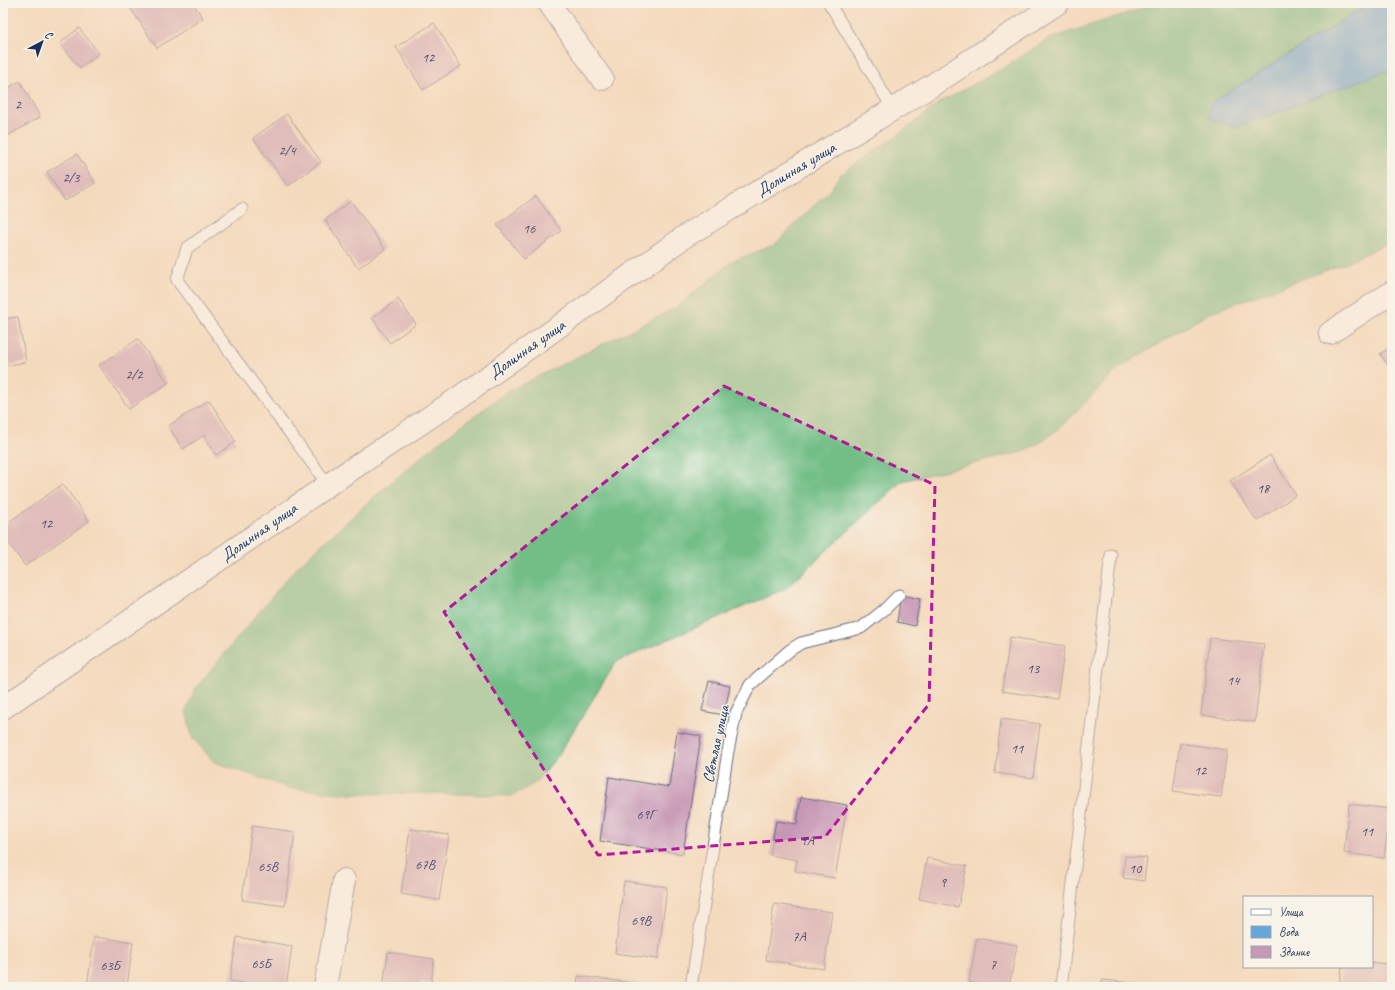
<svg xmlns="http://www.w3.org/2000/svg" width="1395" height="990" font-family="Caveat,sans-serif">
<style>
.forest{fill:#72be86;stroke:#467672}
.water{fill:#65a7d9;stroke:#406b9c}
.building{fill:#c798b6}
.lines{fill:none;stroke-linecap:round;stroke-linejoin:round}
.lane-casing{stroke:#676b7f;stroke-width:13}
.street-casing{stroke:#676b7f;stroke-width:24}
.lane{stroke:#fff;stroke-width:11}
.street{stroke:#fff;stroke-width:22}
.marked{fill:none;stroke:#b5179e;stroke-width:3;stroke-dasharray:8 5;stroke-linejoin:round}
.labels{text-anchor:middle;dominant-baseline:central;stroke-width:3;stroke-linejoin:round;paint-order:stroke}
.number-label{font-size:14px;fill:#464974}
.street-label{font-size:16px;fill:#1b2f5e;stroke:#f7f3e8}
</style>
<rect width="100%" height="100%" fill="#f7f3e8"/>
<filter id="ink" filterUnits="userSpaceOnUse"><feTurbulence type="fractalNoise" baseFrequency=".025" numOctaves="2"/><feDisplacementMap in="SourceGraphic" scale="8" xChannelSelector="R" yChannelSelector="G"/><feConvolveMatrix kernelMatrix="1 2 1 2 8 2 1 2 1" color-interpolation-filters="sRGB"/></filter>
<filter id="wash" filterUnits="userSpaceOnUse"><feTurbulence type="fractalNoise" baseFrequency=".012" numOctaves="4" result="noise"/><feDisplacementMap in="SourceGraphic" scale="16" xChannelSelector="R" yChannelSelector="G"/><feGaussianBlur stdDeviation="0.9" result="paint"/><feColorMatrix in="noise" values="0 0 0 0 0 0 0 0 0 0 0 0 0 0 0 0 0 1.4 0 .05"/><feComposite in="paint" operator="in"/></filter>
<g filter="url(#wash)">
<rect width="100%" height="100%" fill="#f4dabd"/>
<polygon class="forest" points="1169,3 1375,3 1358,11 1211,103 1236,127 1392,69 1392,241 1341,265 1211,312 1119,368 1060,428 1038,444 1022,452 902,481 785,589 616,662 557,757 535,783 512,796 429,793 348,794 289,788 214,762 192,737 186,711 195,689 296,568 374,497 440,441 507,392 677,307 732,261 774,245 830,190 840,175 910,126 939,103 1007,66 1048,39 1149,6"/>
<polygon class="water" points="1375,3 1392,3 1392,69 1236,127 1209,118 1211,103 1358,11"/>
<g id="blocks">
<g class="building">
<polygon points="127,3 193,3 203,18 157,48"/>
<polygon points="434,23 461,66 423,90 396,47"/>
<polygon points="79,28 99,53 80,68 60,43"/>
<polygon points="20,81 40,117 9,135 3,125 3,91"/>
<polygon points="287,114 321,162 288,186 253,138"/>
<polygon points="77,154 95,183 65,201 47,172"/>
<polygon points="536,196 561,231 524,259 497,225"/>
<polygon points="351,201 385,249 358,268 325,220"/>
<polygon points="398,299 416,324 390,343 372,318"/>
<polygon points="18,317 26,362 3,366 3,319"/>
<polygon points="138,339 168,383 129,409 99,365"/>
<polygon points="1392,346 1392,371 1380,354"/>
<polygon points="209,400 236,442 216,455 204,435 183,449 168,426"/>
<polygon points="1270,455 1296,495 1257,521 1230,481"/>
<polygon points="63,484 89,521 25,566 3,535 3,526"/>
<polygon points="901,595 920,599 915,626 897,622"/>
<polygon points="1010,637 1065,646 1057,699 1002,691"/>
<polygon points="1210,638 1264,644 1255,722 1201,715"/>
<polygon points="709,681 730,686 724,715 702,711"/>
<polygon points="1001,719 1040,724 1033,778 995,773"/>
<polygon points="677,732 701,736 683,854 600,841 609,777 669,787"/>
<polygon points="1180,743 1227,750 1221,797 1173,791"/>
<polygon points="801,797 847,805 835,878 795,871 797,860 770,855 776,821 797,824"/>
<polygon points="1349,804 1390,809 1384,858 1344,853"/>
<polygon points="252,826 295,832 285,906 242,900"/>
<polygon points="410,829 449,835 439,900 401,894"/>
<polygon points="1125,856 1147,858 1144,881 1123,878"/>
<polygon points="927,858 967,866 958,907 919,899"/>
<polygon points="624,881 667,887 658,959 615,953"/>
<polygon points="774,904 832,912 824,969 766,960"/>
<polygon points="94,937 133,942 127,987 87,987"/>
<polygon points="237,937 292,946 286,987 268,987 230,981"/>
<polygon points="977,938 1017,945 1009,987 995,987 969,982"/>
<polygon points="388,952 434,959 431,984 419,982 418,987 383,987"/>
<polygon points="1372,962 1392,965 1392,987 1339,987 1342,967 1372,967"/>
<polygon points="578,976 655,986 654,987 577,987"/>
<polygon points="1102,980 1135,983 1135,987 1101,987"/>
</g>
</g>
</g>
<g filter="url(#ink)">
<use href="#blocks" fill-opacity="0" stroke="#676b7f" stroke-width="1"/>
<g class="lines">
<g class="lane-casing">
<g id="lane">
<polyline points="829,3 893,109"/>
<polyline points="242,209 187,248 177,280 328,485"/>
<polyline points="691,987 728,751 736,713 750,685 790,650 801,643 861,628 884,610 899,595"/>
<polyline points="1061,987 1111,555"/>
</g>
</g>
<g class="street-casing">
<g id="street">
<polyline points="549,3 602,79"/>
<polyline points="1330,333 1392,292"/>
<polyline points="3,708 328,485 457,399 684,237 931,86 1058,3"/>
<polyline points="325,987 344,880"/>
</g>
</g>
<use href="#lane" class="lane"/>
<use href="#street" class="street"/>
</g>
</g>
<path d="M0 0H1395V990H0ZM724,386l211,99 -6,219 -104,133 -227,18 -154,-243z" fill="#f4dabd" fill-opacity=".55" fill-rule="evenodd"/>
<path class="marked" d="M724,386l211,99 -6,219 -104,133 -227,18 -154,-243z"/>
<g class="labels">
<g class="number-label">
<text x="428" y="57">12</text>
<text x="18" y="104">2</text>
<text x="287" y="150">2/4</text>
<text x="71" y="177">2/3</text>
<text x="529" y="228">16</text>
<text x="134" y="374">2/2</text>
<text x="1263" y="488">18</text>
<text x="46" y="523">12</text>
<text x="1033" y="668">13</text>
<text x="1233" y="680">14</text>
<text x="1017" y="748">11</text>
<text x="1200" y="770">12</text>
<text x="646" y="814">69Г</text>
<text x="1367" y="831">11</text>
<text x="807" y="840">9А</text>
<text x="425" y="864">67В</text>
<text x="268" y="866">65В</text>
<text x="1135" y="868">10</text>
<text x="943" y="882">9</text>
<text x="641" y="920">69В</text>
<text x="799" y="936">7А</text>
<text x="261" y="963">65Б</text>
<text x="993" y="964">7</text>
<text x="110" y="965">63Б</text>
</g>
<g class="street-label">
<text transform="translate(796 169) rotate(-31)">Долинная улица</text>
<text transform="translate(527 349) rotate(-35)">Долинная улица</text>
<text transform="translate(259 532) rotate(-35)">Долинная улица</text>
<text transform="translate(716 744) rotate(-78)">Светлая улица</text>
</g>
</g>
<rect width="1395" height="990" fill="none" stroke="#f7f3e8" stroke-width="16"/>
<rect x="1243" y="896" width="130" height="72" fill="#f7f3e8" stroke="#9fa5b1"/>
<rect x="1251" y="909" width="20" height="6" fill="#ffffff" stroke="#9fa5b1"/>
<text x="1279" y="916" font-size="12" fill="#1b2f5e">Улица</text>
<rect x="1251" y="926" width="20" height="12" fill="#65a7d9" stroke="#9fa5b1"/>
<text x="1279" y="936" font-size="12" fill="#1b2f5e">Вода</text>
<rect x="1251" y="946" width="20" height="12" fill="#c798b6" stroke="#9fa5b1"/>
<text x="1279" y="956" font-size="12" fill="#1b2f5e">Здание</text>
<g transform="translate(42 42) rotate(41)" stroke="#f7f3e8" stroke-width="3" paint-order="stroke">
<path d="M0-3L7 15L0 10L-7 15Z" fill="#1b2f5e"/>
<text y="-6" font-size="11" font-weight="bold" text-anchor="middle" fill="#1b2f5e">С</text>
</g>
</svg>
